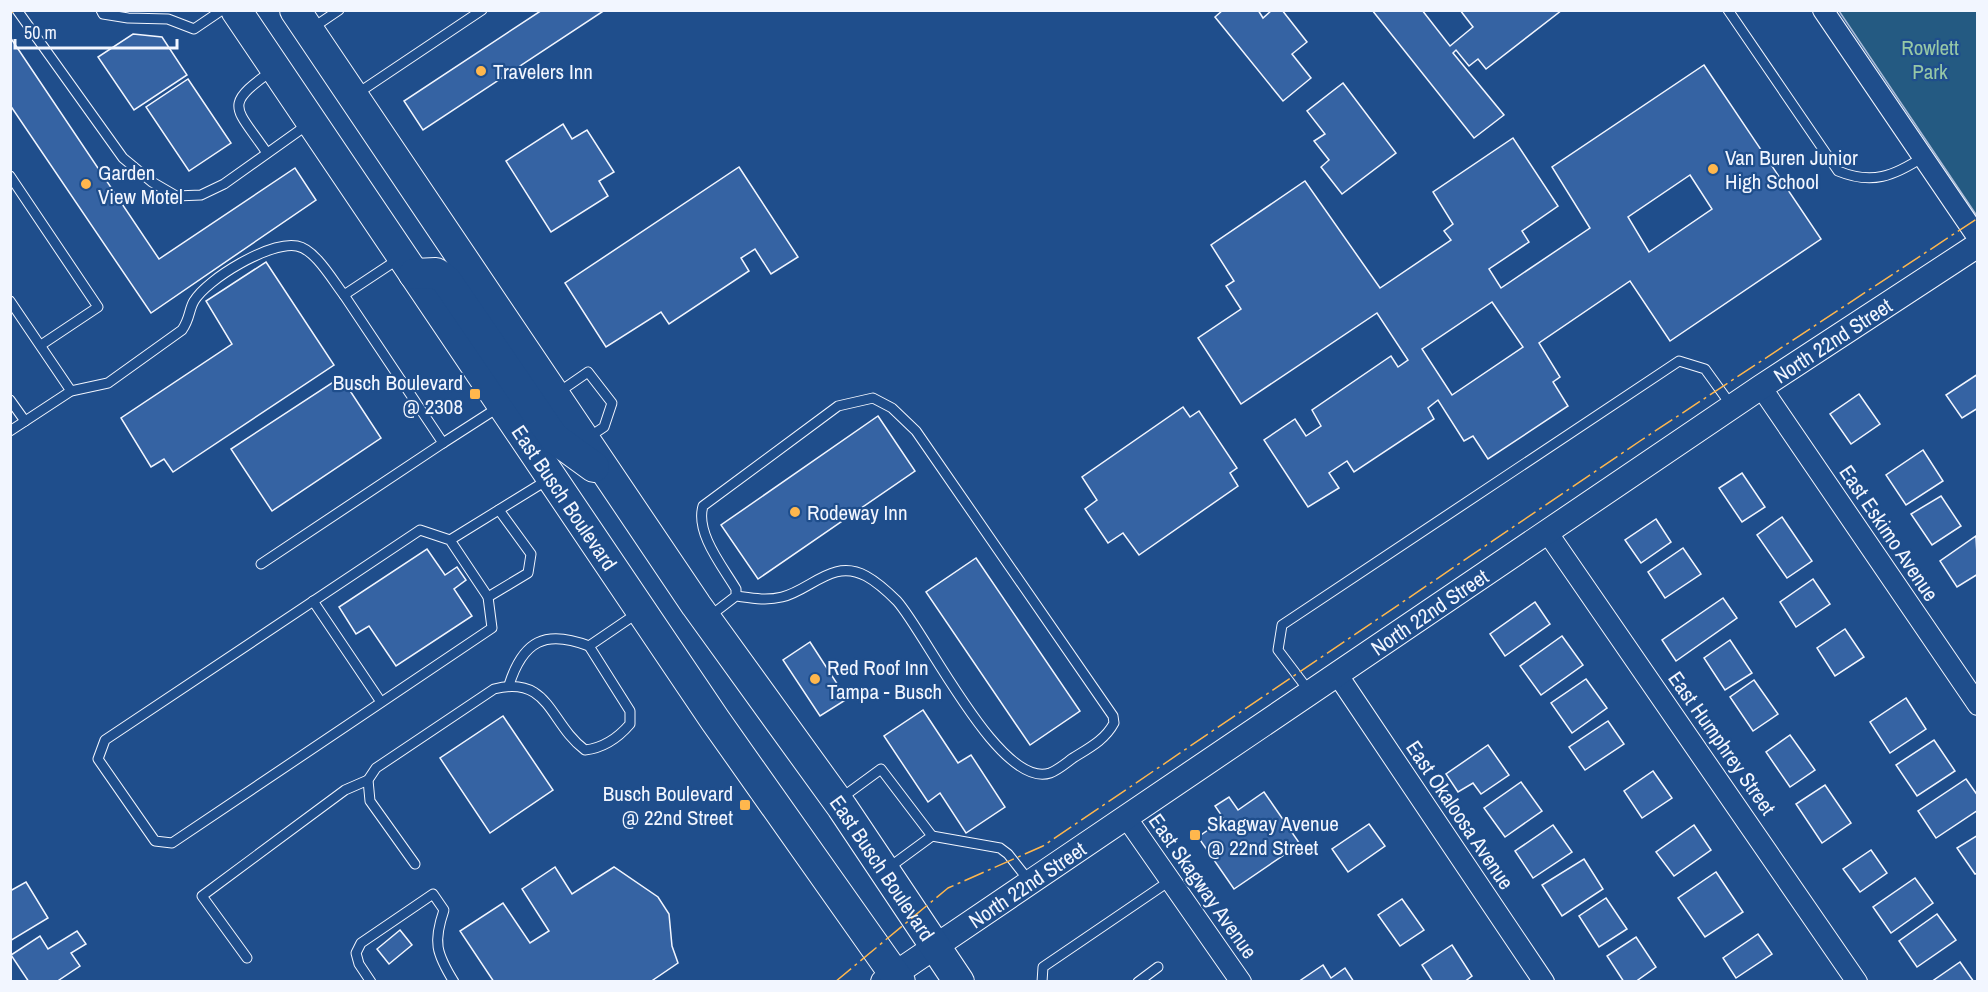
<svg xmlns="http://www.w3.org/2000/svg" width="1988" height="992" font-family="'Archivo Narrow',sans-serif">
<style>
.green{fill:#245a82;stroke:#a8bbd7;stroke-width:1.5}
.building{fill:#3563a3;stroke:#f2f6ff;stroke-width:1.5;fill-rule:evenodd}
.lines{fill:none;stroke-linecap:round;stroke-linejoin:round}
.service-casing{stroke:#f2f6ff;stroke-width:11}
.minor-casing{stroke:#f2f6ff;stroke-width:22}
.tertiary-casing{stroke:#f2f6ff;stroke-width:26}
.primary-casing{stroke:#f2f6ff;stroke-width:32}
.service{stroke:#1f4e8c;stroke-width:9}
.minor{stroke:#1f4e8c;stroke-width:20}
.tertiary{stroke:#1f4e8c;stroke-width:24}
.primary{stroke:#1f4e8c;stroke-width:30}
.power{stroke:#ffb74d;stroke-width:1.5;stroke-dasharray:21 4.5 3 4.5;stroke-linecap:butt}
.poi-dot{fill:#ffb74d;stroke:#1f4e8c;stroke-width:2}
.labels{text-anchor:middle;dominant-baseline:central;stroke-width:4.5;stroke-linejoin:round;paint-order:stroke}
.park-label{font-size:21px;fill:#97c8a6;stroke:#1f4e8c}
.poi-label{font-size:21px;fill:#f2f6ff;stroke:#1f4e8c;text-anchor:start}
.street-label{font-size:21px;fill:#f2f6ff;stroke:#1f4e8c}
</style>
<rect width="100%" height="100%" fill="#1f4e8c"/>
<polygon class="green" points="1839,11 1977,11 1977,216"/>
<g class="building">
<polygon points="542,10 605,10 423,130 404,101"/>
<polygon points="1223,10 1258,10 1263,18 1272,10 1282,10 1307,42 1292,54 1311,78 1283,101 1215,17"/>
<polygon points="1372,10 1422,10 1450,46 1473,27 1460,10 1562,10 1486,69 1478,59 1469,66 1456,50 1453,53 1504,115 1474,138"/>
<polygon points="133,34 162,37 187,75 134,110 98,57"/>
<polygon points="10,37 159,259 295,168 316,200 151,313 10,105"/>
<path d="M1704,65l117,174 -151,102 -40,-60 -91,62 21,34 -7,5 15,24 -80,53 -15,-23 -9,5 -26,-41 -10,8 6,11 -80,53 -7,-11 -18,12 10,15 -31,19 -44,-67 31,-21 11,17 15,-10 -9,-16 79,-54 7,11 10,-7 -31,-47 -136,91 -43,-66 43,-29 -15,-23 8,-5 -23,-36 94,-64 75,107 71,-48 -7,-9 9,-7 -20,-32 80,-54 45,68 -36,25 7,11 -40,27 12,19 89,-60 -38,-61zM1690,175l22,34 -63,43 -21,-35zM1492,302l31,45 -71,48 -30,-46z"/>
<polygon points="188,79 231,143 189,171 146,107"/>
<polygon points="1343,83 1396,153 1342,194 1321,167 1329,160 1314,141 1325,134 1307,111"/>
<polygon points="563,124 572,139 587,130 614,172 599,181 608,196 551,232 506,161"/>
<polygon points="739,167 798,257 771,274 755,249 741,258 749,271 669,324 661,312 606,347 565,283"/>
<polygon points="266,262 334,365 173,472 164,459 151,467 121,418 232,344 206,301"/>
<polygon points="1978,374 1978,408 1962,418 1946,395"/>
<polygon points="341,377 381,438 272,511 231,449"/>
<polygon points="1859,394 1880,424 1851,444 1830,414"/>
<polygon points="1183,407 1190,417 1199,411 1237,468 1230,473 1238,486 1139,555 1123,533 1108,543 1085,509 1097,500 1082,477"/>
<polygon points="878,416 915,471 758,579 721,525"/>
<polygon points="1923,450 1943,481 1906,505 1886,475"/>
<polygon points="1742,473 1765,507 1742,522 1719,488"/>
<polygon points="1941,496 1961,526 1932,545 1911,514"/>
<polygon points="1782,517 1812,561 1787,578 1757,535"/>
<polygon points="1656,519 1671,542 1641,563 1625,540"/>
<polygon points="1976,536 1978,574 1957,587 1940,561"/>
<polygon points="1683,548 1701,574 1665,598 1648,572"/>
<polygon points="427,549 445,575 457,567 466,580 454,589 472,616 396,666 369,626 356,634 339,607"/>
<polygon points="976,558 1080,711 1030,745 926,592"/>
<polygon points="1813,579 1830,604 1796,627 1780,602"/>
<polygon points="1723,598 1737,618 1676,661 1662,640"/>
<polygon points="1535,602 1550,624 1505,656 1490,634"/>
<polygon points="1845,629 1864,657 1835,676 1817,648"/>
<polygon points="1562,636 1583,665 1541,695 1520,666"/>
<polygon points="1730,640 1752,673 1725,690 1704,658"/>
<polygon points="810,642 847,699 820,716 783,660"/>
<polygon points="1586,679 1607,708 1572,733 1551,703"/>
<polygon points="1754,680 1778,714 1753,731 1730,697"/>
<polygon points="1906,698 1926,729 1890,753 1870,722"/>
<polygon points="923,710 958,763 971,755 1005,807 966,833 940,793 928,802 884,736"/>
<polygon points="503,716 553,790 490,833 440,758"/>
<polygon points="1608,721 1624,744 1585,770 1569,747"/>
<polygon points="1790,735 1815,770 1790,787 1766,752"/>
<polygon points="1934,740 1955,771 1917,796 1896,765"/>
<polygon points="1488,745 1509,775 1481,794 1473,783 1458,792 1446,774"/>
<polygon points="1653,771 1672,798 1642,818 1624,791"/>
<polygon points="1966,779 1978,796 1978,810 1936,838 1918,811"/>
<polygon points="1521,782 1542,811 1505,837 1484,808"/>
<polygon points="1825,785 1851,823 1822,843 1796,804"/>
<polygon points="1264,792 1300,844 1234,889 1198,837 1224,819 1215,806 1229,797 1238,810"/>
<polygon points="1369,824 1385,846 1348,872 1332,849"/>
<polygon points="1553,825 1572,852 1533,878 1515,851"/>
<polygon points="1694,825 1711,850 1674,876 1656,852"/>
<polygon points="1978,835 1978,873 1975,874 1957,848"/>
<polygon points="1871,850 1887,873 1860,892 1843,869"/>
<polygon points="1584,859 1603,889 1562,916 1542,885"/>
<polygon points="555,867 572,894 614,867 658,897 669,914 672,946 678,963 650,982 494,982 460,931 503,903 530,943 549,931 522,889"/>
<polygon points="1716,872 1743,912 1705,937 1678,898"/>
<polygon points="1915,878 1933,903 1891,933 1873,907"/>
<polygon points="26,882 48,918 10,941 10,891"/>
<polygon points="1606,898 1627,929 1599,947 1579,916"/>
<polygon points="1402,899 1424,930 1400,946 1378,915"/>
<polygon points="1937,914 1956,940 1917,967 1899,941"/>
<polygon points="400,930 412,945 389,964 377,949"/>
<polygon points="77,931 86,944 71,953 80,966 56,982 29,982 11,955 40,936 48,949"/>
<polygon points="1758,934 1772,954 1736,978 1723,958"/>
<polygon points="1636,937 1656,967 1635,982 1624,982 1607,956"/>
<polygon points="1452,945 1472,976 1464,982 1433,982 1422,965"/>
<polygon points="1960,962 1974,982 1931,982"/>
<polygon points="1323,965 1331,978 1345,968 1354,982 1298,982"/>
</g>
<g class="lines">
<g class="service-casing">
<g id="service">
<polyline points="17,10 123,158 152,182 176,196 201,195 224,184 307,125"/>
<polyline points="101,10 103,14 128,18 168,19 194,29 222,10"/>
<path d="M1728,10l110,161c34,14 56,5 85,-14"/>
<polyline points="311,29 339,10"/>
<polyline points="355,95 482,10"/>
<path d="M267,153c-32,-47 -45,-47 6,-83"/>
<polyline points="10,176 98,307 41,345"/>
<polyline points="10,301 71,391"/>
<polyline points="559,392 588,372 612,403 604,427 589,437"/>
<polyline points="10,400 25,421"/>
<path d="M10,431l61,-40 37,-8 74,-53c8,-11 7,-21 12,-29 13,-22 76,-60 103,-55 18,3 36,35 47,49l56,-37"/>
<polyline points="443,443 499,407"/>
<polyline points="450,540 488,597 492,628 172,843 155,841 98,759 105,740 420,530 450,540 549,479"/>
<polyline points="261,564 443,443 344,295"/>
<polyline points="488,597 528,573 531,554 499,510"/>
<polyline points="313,601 381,702"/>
<path d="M710,616l26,-20v-7c-13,-22 -41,-56 -33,-83l135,-100 35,-8 19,10 24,23 197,285 1,7c-9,17 -25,25 -41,35 -7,5 -15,12 -23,15 -50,17 -124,-140 -153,-172 -9,-9 -20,-19 -31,-25 -33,-18 -55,14 -84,21 -16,4 -31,1 -46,-1"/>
<path d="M509,685c14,-44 36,-56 80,-39"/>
<polyline points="1309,691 1278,650 1282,625 1679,361 1705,369 1731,405"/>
<polyline points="840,799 881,769 932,836 887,869"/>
<polyline points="932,836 1000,848 1008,854 1030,882"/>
<path d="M415,864l-45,-63 -2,-21 8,-12 118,-79c56,-14 55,34 91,61 18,-2 33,-12 45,-26v-13l-41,-65 50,-34"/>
<polyline points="247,958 202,896 345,790 368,780"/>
<path d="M371,982l-12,-18 -3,-11 5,-10 72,-49 11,16c-11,32 -8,43 10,72"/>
<polyline points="1042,982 1043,967 1171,880"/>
<polyline points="1138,982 1158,967"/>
</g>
</g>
<g class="minor-casing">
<g id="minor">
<polyline points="1823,10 1978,238"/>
<polyline points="1761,387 1978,705"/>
<polyline points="1547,532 1857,982"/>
<polyline points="1337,674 1544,982"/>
<polyline points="1126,817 1241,982"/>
</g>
</g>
<g class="tertiary-casing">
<g id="tertiary">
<path id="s1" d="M883,982l878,-595 217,-142"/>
</g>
</g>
<g class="primary-casing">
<g id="primary">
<path id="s2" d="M236,10l479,710 185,262"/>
<path id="s3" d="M295,10l401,595 146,202 117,175"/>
<polyline points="414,274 436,273 446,280 554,438 594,467"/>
</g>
</g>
<use href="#service" class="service"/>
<use href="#minor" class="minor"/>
<use href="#tertiary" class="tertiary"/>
<use href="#primary" class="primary"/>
<g class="power">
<polyline points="10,14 15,10"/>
<polyline points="835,982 948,888 1043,846 1640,441 1978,218"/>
</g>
</g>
<g class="poi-dot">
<circle cx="481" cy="71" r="6"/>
<circle cx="1713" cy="169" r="6"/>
<circle cx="86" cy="184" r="6"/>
<rect x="469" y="388" width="12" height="12" rx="3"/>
<circle cx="795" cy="512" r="6"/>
<circle cx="815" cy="679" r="6"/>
<rect x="739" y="799" width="12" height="12" rx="3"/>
<rect x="1189" y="829" width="12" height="12" rx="3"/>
</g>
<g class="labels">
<g class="park-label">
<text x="1930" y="47">Rowlett<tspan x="1930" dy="24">Park</tspan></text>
</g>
<g class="poi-label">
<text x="493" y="71">Travelers Inn</text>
<text x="1725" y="157">Van Buren Junior<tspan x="1725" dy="24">High School</tspan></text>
<text x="98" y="172">Garden<tspan x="98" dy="24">View Motel</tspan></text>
<text x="463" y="382" text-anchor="end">Busch Boulevard<tspan x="463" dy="24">@ 2308</tspan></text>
<text x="807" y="512">Rodeway Inn</text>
<text x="827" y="667">Red Roof Inn<tspan x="827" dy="24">Tampa - Busch</tspan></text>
<text x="733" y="793" text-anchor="end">Busch Boulevard<tspan x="733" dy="24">@ 22nd Street</tspan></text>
<text x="1207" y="823">Skagway Avenue<tspan x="1207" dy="24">@ 22nd Street</tspan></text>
</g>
<g class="street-label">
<text stroke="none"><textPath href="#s1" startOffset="1146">North 22nd Street</textPath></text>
<text stroke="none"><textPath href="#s2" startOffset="588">East Busch Boulevard</textPath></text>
<text transform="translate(1889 533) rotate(56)">East Eskimo Avenue</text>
<text stroke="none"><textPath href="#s1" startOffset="660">North 22nd Street</textPath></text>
<text transform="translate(1722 743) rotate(55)">East Humphrey Street</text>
<text transform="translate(1460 815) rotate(56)">East Okaloosa Avenue</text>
<text stroke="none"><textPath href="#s3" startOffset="1040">East Busch Boulevard</textPath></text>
<text stroke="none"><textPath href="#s1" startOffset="174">North 22nd Street</textPath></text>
<text transform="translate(1203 886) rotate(55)">East Skagway Avenue</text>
</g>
</g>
<rect width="1988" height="992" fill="none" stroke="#f2f6ff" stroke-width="24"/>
<path d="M15 39v9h162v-9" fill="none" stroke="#f2f6ff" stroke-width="3"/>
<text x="24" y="39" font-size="18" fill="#f2f6ff" stroke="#1f4e8c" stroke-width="4.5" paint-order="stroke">50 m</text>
</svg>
